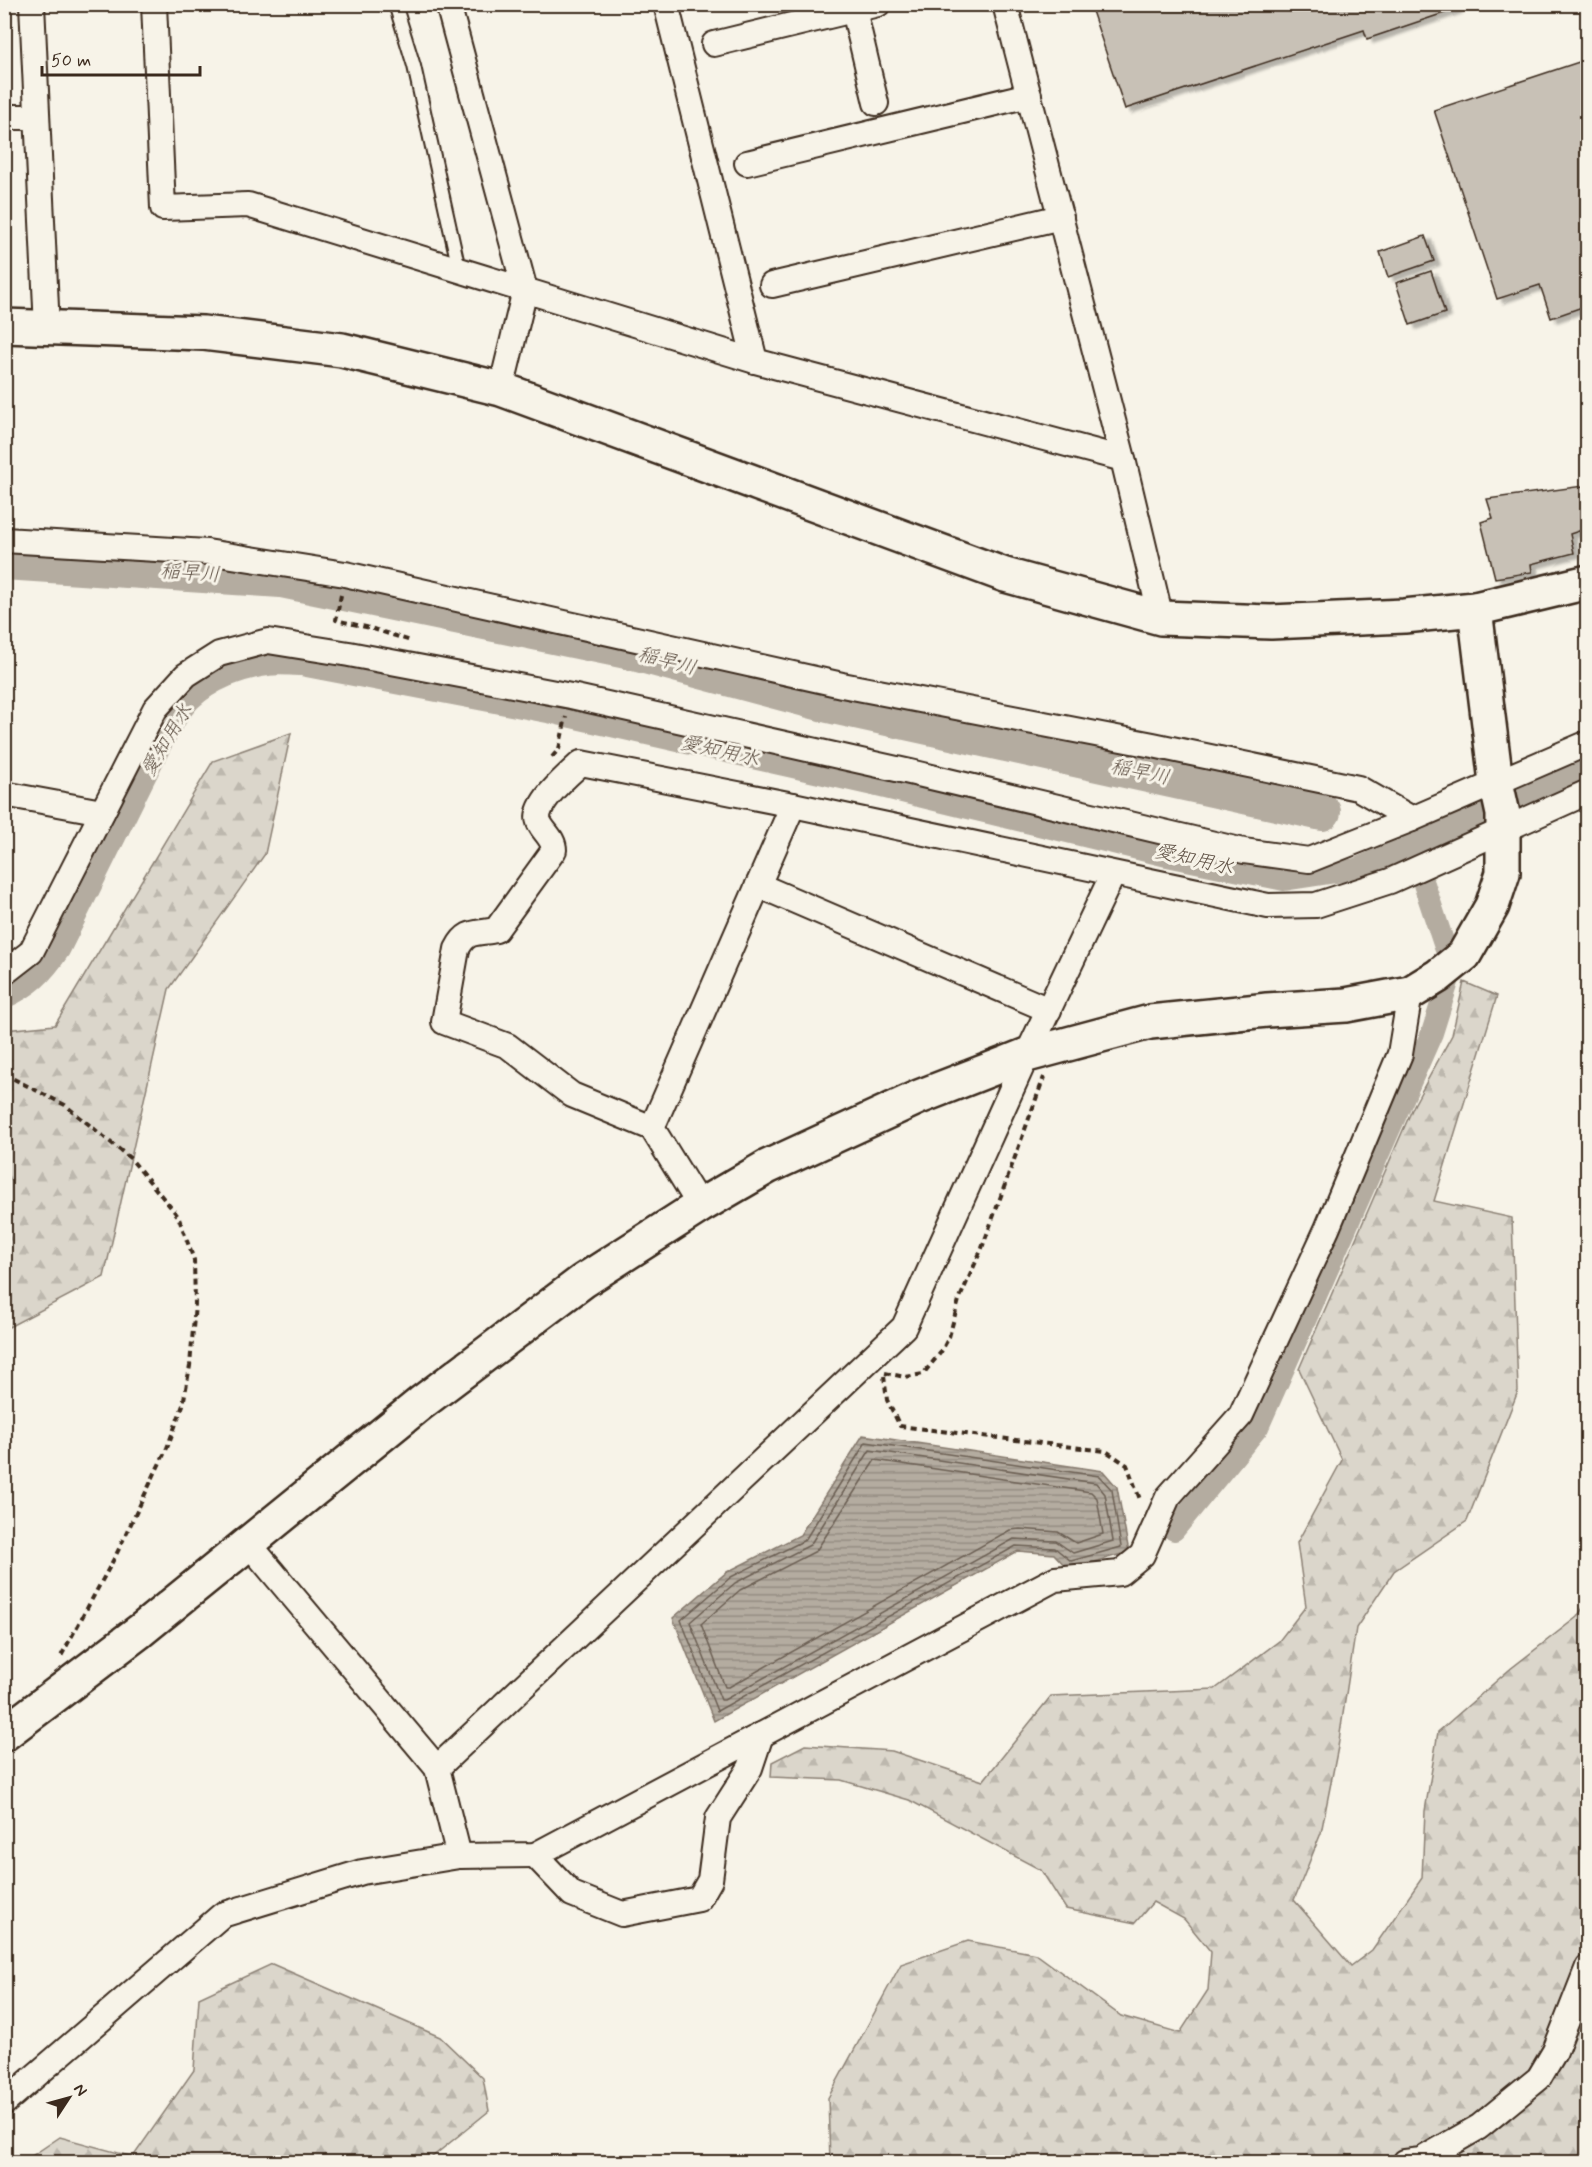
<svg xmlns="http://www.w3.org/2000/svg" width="1592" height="2167" font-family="Mynerve,'Klee One',sans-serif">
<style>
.forest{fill:url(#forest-firs);stroke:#8b8074;stroke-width:1.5}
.water{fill:url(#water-rules);stroke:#84786c;stroke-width:1.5}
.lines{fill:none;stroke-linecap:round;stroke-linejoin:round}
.shore{stroke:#6b5e52;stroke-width:1.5}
.canal{stroke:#b4aca0;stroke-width:22}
.river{stroke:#b4aca0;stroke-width:38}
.building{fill:#c8c1b6;stroke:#3b2a1e;stroke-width:1.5;filter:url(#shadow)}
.lane-casing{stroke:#3b2a1e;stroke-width:16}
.street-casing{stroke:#3b2a1e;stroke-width:28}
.secondary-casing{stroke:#3b2a1e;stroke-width:38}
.path{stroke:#3b2a1e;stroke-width:4;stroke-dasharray:6 4.5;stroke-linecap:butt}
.lane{stroke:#f7f3e8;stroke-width:12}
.street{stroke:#f7f3e8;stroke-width:24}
.secondary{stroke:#f7f3e8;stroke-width:33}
.labels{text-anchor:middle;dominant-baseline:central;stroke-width:6;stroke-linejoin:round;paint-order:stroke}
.water-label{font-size:20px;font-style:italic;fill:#5f5145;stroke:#f7f3e8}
</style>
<defs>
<pattern id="forest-firs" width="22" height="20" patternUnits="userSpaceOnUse" patternTransform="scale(1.5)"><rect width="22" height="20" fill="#dbd6cb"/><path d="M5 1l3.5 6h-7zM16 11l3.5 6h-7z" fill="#bdb8ae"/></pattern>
<pattern id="water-rules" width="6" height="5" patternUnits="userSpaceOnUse" patternTransform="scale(1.5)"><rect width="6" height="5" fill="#b4aca0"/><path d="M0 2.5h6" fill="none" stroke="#948c82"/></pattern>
<filter id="shadow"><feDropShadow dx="6" dy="4" stdDeviation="1.5" flood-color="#0004"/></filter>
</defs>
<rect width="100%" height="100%" fill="#f7f3e8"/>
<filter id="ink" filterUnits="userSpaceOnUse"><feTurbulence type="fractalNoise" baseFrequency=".0167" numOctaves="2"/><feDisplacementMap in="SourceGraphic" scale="12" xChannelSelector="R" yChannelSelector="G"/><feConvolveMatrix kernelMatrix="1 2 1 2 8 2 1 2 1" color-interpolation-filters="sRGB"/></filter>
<g filter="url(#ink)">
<g class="forest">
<polygon points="291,733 265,854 169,989 104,1277 5,1329 5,1030 55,1025 213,761"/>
<polygon points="1464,982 1497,996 1434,1201 1512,1218 1518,1391 1467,1521 1394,1571 1356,1628 1338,1747 1321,1833 1294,1900 1351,1966 1372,1950 1422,1878 1425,1811 1438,1732 1509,1670 1577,1617 1587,1602 1587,2162 830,2162 828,2098 901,1964 968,1941 1036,1954 1121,2016 1180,2033 1208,1990 1211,1952 1184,1919 1153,1902 1135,1923 1066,1909 1041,1870 909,1800 841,1780 771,1777 772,1762 805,1745 892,1751 983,1781 1051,1696 1215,1689 1279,1641 1306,1606 1297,1543 1342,1460 1299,1369 1414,1105 1452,1035"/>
<polygon points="272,1964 440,2037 483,2078 489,2111 426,2162 23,2162 60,2137 133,2157 194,2070 199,1998"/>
</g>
<polygon class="water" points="863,1435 1103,1471 1117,1487 1129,1552 1068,1569 1054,1554 1018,1551 714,1721 673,1618 727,1572 800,1535"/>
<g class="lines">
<g class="shore">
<polygon points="866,1442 1099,1476 1112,1490 1121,1547 1071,1561 1055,1548 1016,1546 717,1711 681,1620 731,1577 805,1540"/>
<polygon points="870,1450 1096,1483 1105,1494 1113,1541 1073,1553 1056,1541 1014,1539 724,1700 721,1700 690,1622 735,1583 810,1545"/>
<polygon points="875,1460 1091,1492 1097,1498 1103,1534 1076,1543 1058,1532 1020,1529 1010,1530 729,1687 725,1687 701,1624 740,1590 816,1551"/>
</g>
<g class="canal">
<polyline points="1424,884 1445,947"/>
<path d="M4,998c26,-12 39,-24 55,-48l101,-204c9,-16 18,-35 31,-47 20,-19 51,-31 77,-34 11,-2 23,0 33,0l257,49 315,71 294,71 117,24 72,-11 232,-102"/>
<polyline points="1174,1530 1258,1427 1432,1033 1448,982"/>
</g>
<polyline class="river" points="4,561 281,579 626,650 828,704 1322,812"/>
</g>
<g class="building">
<polygon points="1092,4 1454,4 1456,9 1367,39 1364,30 1125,109 1090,5"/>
<polygon points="1588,59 1588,305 1551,318 1540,285 1497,299 1434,110"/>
<polygon points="1425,236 1434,261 1388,277 1380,252"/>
<polygon points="1431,271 1445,313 1410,325 1396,283"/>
<polygon points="1583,486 1588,503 1588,528 1570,534 1574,553 1531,564 1532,572 1495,578 1481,522 1493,518 1487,499"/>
</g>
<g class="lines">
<g class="lane-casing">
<polyline id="lane" points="395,4 414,66 459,269"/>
</g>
<g class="street-casing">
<g id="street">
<polyline points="32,4 47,329"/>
<polyline points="154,4 163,208 248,205 755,361"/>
<polyline points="448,4 525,290 501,389"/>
<polyline points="666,4 755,361 1123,459"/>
<polyline points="1005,4 1123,459 1161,618"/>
<polyline points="854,10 876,103"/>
<polyline points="714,44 878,4"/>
<polyline points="4,117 37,117"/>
<polyline points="747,163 1029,95"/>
<polyline points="772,285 1061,217"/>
<polyline points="4,540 207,552 345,574 842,685 1153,745 1358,788 1412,819"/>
<polyline points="4,794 102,812"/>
<polyline points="758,885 1049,1010"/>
<polyline points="4,973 31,952 155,709 186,675 219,654 268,641 349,654 571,696 910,772 1244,851 1309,860 1412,819 1588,743"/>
<polyline points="652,1128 793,805"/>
<path d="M700,1206l-48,-78 -80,-33 -64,-49 -64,-24 13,-73c10,-20 20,-15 39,-19l58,-80c0,-12 -11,-18 -15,-28 -7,-17 30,-48 42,-59l212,42 475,101 48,-1 74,-24 198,-89"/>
<polyline points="249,1544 437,1768 459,1856"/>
<polyline points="437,1768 904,1327 1027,1055 1113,874"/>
<polyline points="535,1855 572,1894 622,1914 699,1899 710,1880 718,1818 750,1768 761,1735"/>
<polyline points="4,2103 222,1915 362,1872 459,1856 535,1855 1055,1579 1120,1573 1142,1555 1168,1497 1241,1415 1327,1229 1400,1054 1410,993"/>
<polyline points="1405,2162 1421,2160 1479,2127 1539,2078 1555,2051 1588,1967"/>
</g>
</g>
<g class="secondary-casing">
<g id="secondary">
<polyline points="4,326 203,333 342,350 501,389 1005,575 1161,618 1271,622 1404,616 1475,609 1588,582"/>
<polyline points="4,1734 140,1631 421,1403 583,1281 700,1206 767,1167 919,1097 1027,1055 1150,1022 1267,1010 1346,1005 1410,993 1438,976 1464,955 1492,906 1503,873 1503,814 1496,782 1475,609"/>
</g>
</g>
<g class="path">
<polyline points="341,595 336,620 370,628 411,641"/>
<polyline points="552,757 559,749 566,717"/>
<polyline points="4,1074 65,1105 131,1159 178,1216 194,1260 195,1304 190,1366 183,1405 167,1448 116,1555 60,1658"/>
<polyline points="885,1373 905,1377 923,1374 941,1352 949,1337 959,1300 982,1248 1044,1077"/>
<polyline points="884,1376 887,1400 900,1426 1106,1451 1127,1465 1141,1502"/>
</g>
<use href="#lane" class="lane"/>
<use href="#street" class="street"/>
<use href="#secondary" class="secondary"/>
</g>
</g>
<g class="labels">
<g class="water-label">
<text transform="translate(190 573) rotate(4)">稲早川</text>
<text transform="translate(667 661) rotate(15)">稲早川</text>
<text transform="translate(167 740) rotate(-59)">愛知用水</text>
<text transform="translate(720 751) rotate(13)">愛知用水</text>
<text transform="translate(1140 772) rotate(12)">稲早川</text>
<text transform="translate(1194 860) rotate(13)">愛知用水</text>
</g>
</g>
<rect width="1592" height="2167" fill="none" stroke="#f7f3e8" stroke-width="24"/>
<rect x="12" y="12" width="1568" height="2143" fill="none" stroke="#3b2a1e" stroke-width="2" filter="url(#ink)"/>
<g transform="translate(69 2098) rotate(54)" stroke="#f7f3e8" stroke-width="4.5" paint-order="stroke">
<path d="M0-4.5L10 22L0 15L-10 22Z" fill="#3b2a1e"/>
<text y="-9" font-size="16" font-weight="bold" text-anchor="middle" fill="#3b2a1e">N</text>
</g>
<path d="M42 66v9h158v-9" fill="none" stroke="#3b2a1e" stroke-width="3"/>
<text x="51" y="66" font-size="18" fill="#3b2a1e" stroke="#f7f3e8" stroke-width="4.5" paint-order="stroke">50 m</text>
</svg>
